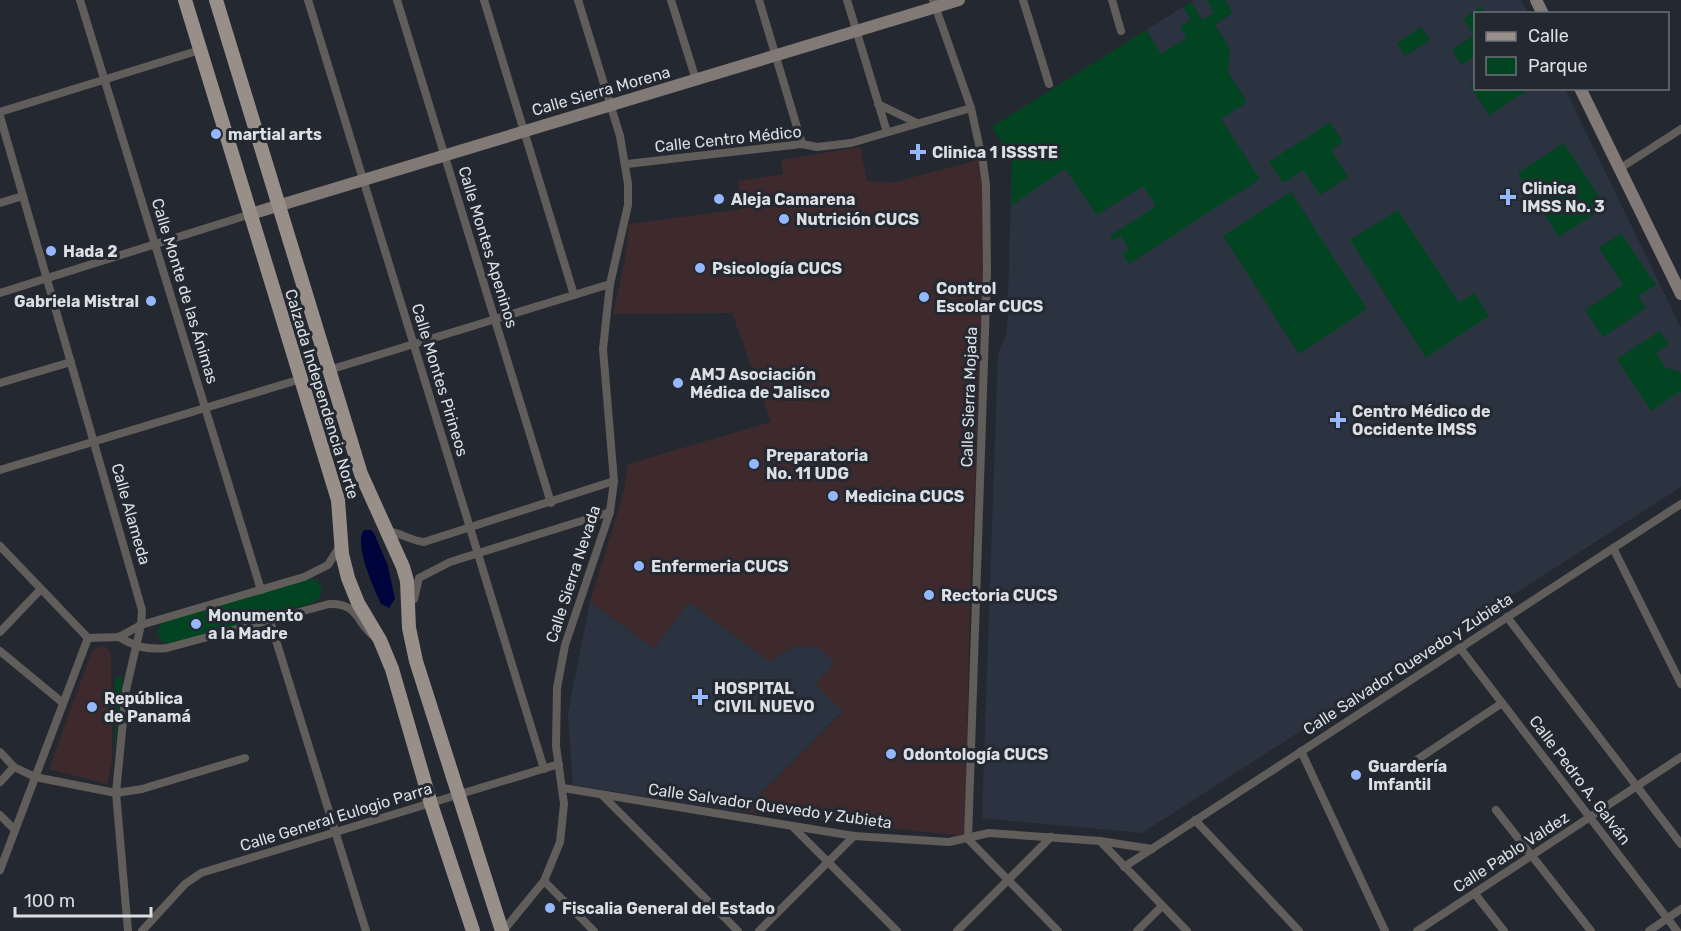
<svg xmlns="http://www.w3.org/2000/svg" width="1681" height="931" font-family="Rubik,sans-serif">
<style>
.built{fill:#2a333f}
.education{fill:#3e2a2d}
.green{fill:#024421}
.water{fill:#00043d}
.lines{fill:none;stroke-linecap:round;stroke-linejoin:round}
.street{stroke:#615d5a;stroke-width:8}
.secondary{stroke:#807975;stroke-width:12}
.primary{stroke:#988f89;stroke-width:14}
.poi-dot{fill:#95b7fd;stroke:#242931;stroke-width:2}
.labels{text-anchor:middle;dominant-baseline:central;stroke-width:6;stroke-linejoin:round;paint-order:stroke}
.street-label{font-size:16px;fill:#dbdfe4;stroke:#242931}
.poi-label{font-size:16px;font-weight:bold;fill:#dbdfe4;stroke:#242931;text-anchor:start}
</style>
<rect width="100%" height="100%" fill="#242931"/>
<g class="built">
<polygon points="1194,0 1521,0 1528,13 1476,14 1476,88 1565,89 1681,328 1681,487 1142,833 982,818 998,354 1007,333 1012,160 992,127"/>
<polygon points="590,602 654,648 689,602 769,661 794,647 818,647 836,663 843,711 742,812 573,785 568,713"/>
</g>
<g class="education">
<polygon points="860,147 867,181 895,182 982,159 989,181 970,592 965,836 742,812 843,712 815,684 835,662 818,647 794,647 769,661 689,602 654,648 590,602 623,495 628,464 771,422 732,313 613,314 625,260 629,224 742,209 738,181 783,174 781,160"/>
<polygon points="102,645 111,653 112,761 107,784 49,769 92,651"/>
</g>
<g class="green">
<polygon points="1207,0 1226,0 1232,13 1215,25 1230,49 1228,72 1247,102 1221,119 1260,179 1129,264 1122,254 1129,249 1121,236 1113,240 1110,236 1156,206 1143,186 1097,215 1065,169 1011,206 1012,160 992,127 1146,30 1161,54 1187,38 1180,27 1191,19 1183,7 1191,2 1202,20 1214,13"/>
<polygon points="1481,7 1485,13 1476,14 1475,56 1462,65 1452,50 1474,35 1463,19"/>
<polygon points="1421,27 1430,40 1405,56 1397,43"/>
<polygon points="1475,83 1476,88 1529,89 1487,117 1488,113 1470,86"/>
<polygon points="1330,122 1343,142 1331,150 1348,177 1320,195 1303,170 1283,183 1269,162"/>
<polygon points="1564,143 1606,207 1559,237 1518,173"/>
<polygon points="1291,192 1367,309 1299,354 1223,236"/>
<polygon points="1398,210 1459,303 1474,293 1489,316 1426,358 1350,240"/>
<polygon points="1621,233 1656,285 1638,296 1646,308 1603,337 1585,310 1623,285 1599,248"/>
<polygon points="1660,331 1669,344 1656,352 1666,368 1678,371 1681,375 1681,391 1651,411 1617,359"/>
<path d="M309,579l7,1 6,8 -3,11 -7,4 -140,41 -9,-2c-6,-6 -7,-13 0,-20z"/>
<polygon points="115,677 123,677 115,751"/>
</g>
<path class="water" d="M364,530h7l3,3 14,33 7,33 -6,9 -8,-4c-7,-15 -28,-61 -17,-74z"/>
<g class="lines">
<g class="street">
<polyline points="80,0 261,590"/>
<polyline points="308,0 544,769"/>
<polyline points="397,0 551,503"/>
<polyline points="484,0 574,295"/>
<polyline points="671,0 696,80"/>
<polyline points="759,0 802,144"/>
<polyline points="847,0 887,132"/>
<polyline points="933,0 971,108 983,163 986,185 987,272 968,839 1058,931"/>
<polyline points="1023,0 1049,84"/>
<polyline points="1112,0 1121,31"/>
<polyline points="878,104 917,123"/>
<polyline points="0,112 200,50"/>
<polyline points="0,116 142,610 141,625 126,690 116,793 128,931"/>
<polyline points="627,164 802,144 817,147 851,143 971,108"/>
<polyline points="1619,169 1681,129"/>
<polyline points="0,203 23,196"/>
<polyline points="0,293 251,214"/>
<polyline points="329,370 610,284"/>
<polyline points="0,383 71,362"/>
<polyline points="0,470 301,379"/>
<path d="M388,531c13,2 23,10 36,11l190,-61"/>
<polyline points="0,546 88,638"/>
<polyline points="1613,548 1681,684"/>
<polyline points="414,599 419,578 450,562 610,512"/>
<polyline points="1507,617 1681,844"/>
<polyline points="270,621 366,931"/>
<polyline points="0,632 40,590"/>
<path d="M119,637c17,10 28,13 48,11l162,-44c31,-1 26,19 47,34"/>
<polyline points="88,638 119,637 141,625 304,577 328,565 340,546"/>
<polyline points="1460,648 1677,931"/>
<polyline points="0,651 63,703"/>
<polyline points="1301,751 1385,931"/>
<polyline points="0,752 14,767 35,777 116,793 142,789 245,758"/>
<polyline points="1406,767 1502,703"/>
<polyline points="0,782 14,767"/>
<polyline points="563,788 854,836 949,842 989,833 1100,841 1152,849"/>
<polyline points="604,797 738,931"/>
<polyline points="1496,810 1591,931"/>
<polyline points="0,815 15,830"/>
<polyline points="1195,820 1299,931"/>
<polyline points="793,827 897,931"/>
<polyline points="1100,841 1187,931"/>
<polyline points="1124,867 1681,504"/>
<polyline points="0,870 88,638"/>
<polyline points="544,881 594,931"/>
<polyline points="1475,894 1504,931"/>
<polyline points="142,931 185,884 201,873 559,764"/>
<polyline points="503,931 544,881 560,842 564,804 556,746 557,688 565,645 610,512 614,481 603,349 610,284 628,205 628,184 620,136 578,0"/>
<polyline points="759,931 854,836"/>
<polyline points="957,931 1051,837"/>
<polyline points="1137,931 1162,906"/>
<polyline points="1417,931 1681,757"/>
<polyline points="1649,931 1681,909"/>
</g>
<g class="secondary">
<polyline points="1536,0 1543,14"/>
<polyline points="1580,88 1681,294"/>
<polyline points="251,214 959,0"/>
</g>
<g class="primary">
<polyline points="185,0 338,500 342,554 348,578 358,603 380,640 392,669 431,804 473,931"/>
<polyline points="216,0 361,474 403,567 407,581 409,628 416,661 502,931"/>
</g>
</g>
<g class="poi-dot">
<circle cx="216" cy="134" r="6"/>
<path d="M915 143h6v6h6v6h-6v6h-6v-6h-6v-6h6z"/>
<path d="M1505 188h6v6h6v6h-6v6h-6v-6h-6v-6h6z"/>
<circle cx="719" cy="199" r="6"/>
<circle cx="784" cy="219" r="6"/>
<circle cx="51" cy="251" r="6"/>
<circle cx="700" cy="268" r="6"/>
<circle cx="924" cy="297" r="6"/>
<circle cx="151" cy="301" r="6"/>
<circle cx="678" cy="383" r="6"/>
<path d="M1335 411h6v6h6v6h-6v6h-6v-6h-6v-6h6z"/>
<circle cx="754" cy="464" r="6"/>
<circle cx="833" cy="496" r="6"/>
<circle cx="639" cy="566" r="6"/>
<circle cx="929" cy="595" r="6"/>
<circle cx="196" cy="624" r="6"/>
<path d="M697 688h6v6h6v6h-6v6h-6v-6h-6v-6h6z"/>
<circle cx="92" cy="707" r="6"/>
<circle cx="891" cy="754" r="6"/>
<circle cx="1356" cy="775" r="6"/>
<circle cx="550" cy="908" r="6"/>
</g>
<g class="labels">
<g class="street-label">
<text transform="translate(601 91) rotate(-16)">Calle Sierra Morena</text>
<text transform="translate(728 139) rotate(-6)">Calle Centro Médico</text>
<text transform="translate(488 247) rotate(73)">Calle Montes Apeninos</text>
<text transform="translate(185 291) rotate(73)">Calle Monte de las Ánimas</text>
<text transform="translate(440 380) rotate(73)">Calle Montes Pirineos</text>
<text transform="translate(322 394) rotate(73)">Calzada Independencia Norte</text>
<text transform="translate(969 397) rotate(-88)">Calle Sierra Mojada</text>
<text transform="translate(131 514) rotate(74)">Calle Alameda</text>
<text transform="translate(573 574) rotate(-72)">Calle Sierra Nevada</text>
<text transform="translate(1408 664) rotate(-33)">Calle Salvador Quevedo y Zubieta</text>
<text transform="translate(1580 780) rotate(53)">Calle Pedro A. Galván</text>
<text transform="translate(770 806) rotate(8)">Calle Salvador Quevedo y Zubieta</text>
<text transform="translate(336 817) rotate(-17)">Calle General Eulogio Parra</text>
<text transform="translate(1511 852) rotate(-33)">Calle Pablo Valdez</text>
</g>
<g class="poi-label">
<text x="228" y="134">martial arts</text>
<text x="932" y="152">Clinica 1 ISSSTE</text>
<text x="1522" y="188">Clinica<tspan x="1522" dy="18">IMSS No. 3</tspan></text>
<text x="731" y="199">Aleja Camarena</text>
<text x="796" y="219">Nutrición CUCS</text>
<text x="63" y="251">Hada 2</text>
<text x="712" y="268">Psicología CUCS</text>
<text x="936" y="288">Control<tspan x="936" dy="18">Escolar CUCS</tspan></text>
<text x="139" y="301" text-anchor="end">Gabriela Mistral</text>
<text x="690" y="374">AMJ Asociación<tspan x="690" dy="18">Médica de Jalisco</tspan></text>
<text x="1352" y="411">Centro Médico de<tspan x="1352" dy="18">Occidente IMSS</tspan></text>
<text x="766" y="455">Preparatoria<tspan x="766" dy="18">No. 11 UDG</tspan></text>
<text x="845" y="496">Medicina CUCS</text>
<text x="651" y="566">Enfermeria CUCS</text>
<text x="941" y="595">Rectoria CUCS</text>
<text x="208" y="615">Monumento<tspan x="208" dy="18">a la Madre</tspan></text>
<text x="714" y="688">HOSPITAL<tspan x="714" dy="18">CIVIL NUEVO</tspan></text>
<text x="104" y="698">República<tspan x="104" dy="18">de Panamá</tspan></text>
<text x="903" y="754">Odontología CUCS</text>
<text x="1368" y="766">Guardería<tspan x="1368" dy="18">Imfantil</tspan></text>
<text x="562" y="908">Fiscalia General del Estado</text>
</g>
</g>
<rect x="1474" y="12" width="195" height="78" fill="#242931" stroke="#6d7279" stroke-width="1.5"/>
<rect x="1486" y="32" width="30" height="9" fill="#988f89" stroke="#6d7279" stroke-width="1.5"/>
<text x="1528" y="42" font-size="18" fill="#dbdfe4">Calle</text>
<rect x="1486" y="57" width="30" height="18" fill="#024421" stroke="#6d7279" stroke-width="1.5"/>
<text x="1528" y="72" font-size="18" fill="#dbdfe4">Parque</text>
<path d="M15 907v9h136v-9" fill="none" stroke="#dbdfe4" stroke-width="3"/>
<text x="24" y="907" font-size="18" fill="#dbdfe4" stroke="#242931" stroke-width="4.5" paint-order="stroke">100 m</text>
</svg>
